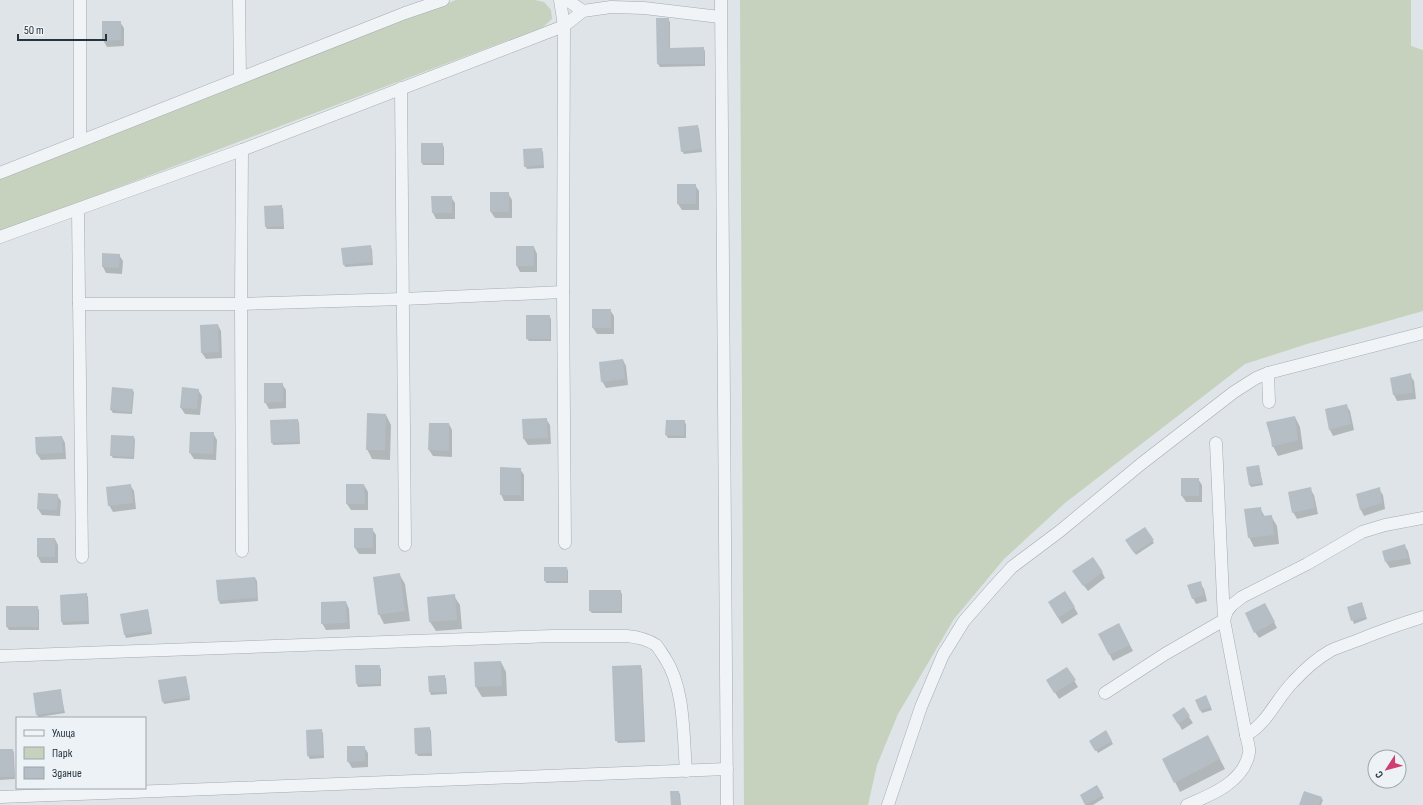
<svg xmlns="http://www.w3.org/2000/svg" width="1423" height="805" font-family="'Sofia Sans Condensed',sans-serif">
<style>
.green{fill:#c7d2be}
.shadow{fill:#0003}
.building{fill:#b5bec5}
.lines{fill:none;stroke-linecap:round;stroke-linejoin:round}
.minor-casing{stroke:#a3acb2;stroke-width:13}
.minor{stroke:#f0f4f6;stroke-width:12}
</style>
<rect width="100%" height="100%" fill="#dee4e8"/>
<g class="green">
<polygon points="456,0 535,0 544,2 551,10 552,19 543,27 0,232 0,176"/>
<polygon points="740,0 1411,0 1411,46 1423,50 1423,311 1307,344 1245,364 1065,503 1004,559 954,619 898,714 877,765 868,805 744,805"/>
</g>
<g class="shadow">
<polygon points="668,19 670,22 670,49 703,48 705,51 705,66 660,67 658,64"/>
<polygon points="120,22 124,28 124,46 107,47 103,40"/>
<polygon points="697,126 699,129 702,152 684,154 682,151"/>
<polygon points="442,144 444,147 444,165 423,165 422,163"/>
<polygon points="541,149 543,152 544,168 527,169 525,166"/>
<polygon points="695,185 699,191 699,210 682,210 678,204"/>
<polygon points="508,193 512,200 512,218 495,218 491,212"/>
<polygon points="451,197 455,203 455,219 436,219 433,213"/>
<polygon points="281,206 283,209 284,229 267,229 266,227"/>
<polygon points="370,246 372,249 373,265 345,267 344,264"/>
<polygon points="534,247 537,254 537,272 520,272 517,266"/>
<polygon points="119,255 123,261 122,274 106,273 103,267"/>
<polygon points="593,310 610,310 614,316 614,334 597,334 593,328"/>
<polygon points="549,316 551,319 551,341 529,341 527,339"/>
<polygon points="218,325 221,331 222,358 206,359 202,353"/>
<polygon points="623,360 626,366 628,385 606,388 602,381"/>
<polygon points="1410,375 1414,381 1416,399 1397,401 1394,395 1392,378"/>
<polygon points="282,384 286,390 286,408 269,409 265,402"/>
<polygon points="113,388 132,390 134,392 132,414 113,413 111,410"/>
<polygon points="198,390 202,396 200,415 185,414 181,408"/>
<polygon points="1346,405 1350,411 1354,430 1333,436 1330,430"/>
<polygon points="386,415 391,425 390,460 372,459 367,449"/>
<polygon points="1295,417 1300,427 1303,449 1278,456 1273,446"/>
<polygon points="546,419 550,425 551,444 528,445 524,439 523,420"/>
<polygon points="298,420 299,423 300,444 273,445 272,442"/>
<polygon points="684,421 686,424 686,438 668,438 666,435"/>
<polygon points="449,424 452,430 452,457 433,456 429,450"/>
<polygon points="191,433 213,433 217,440 216,460 194,459 190,453"/>
<polygon points="62,437 65,443 66,459 41,460 37,454 36,438"/>
<polygon points="134,437 135,440 134,459 113,458 111,455"/>
<polygon points="1259,466 1263,485 1251,487 1249,484"/>
<polygon points="520,469 524,475 524,501 504,501 501,494"/>
<polygon points="1198,479 1202,485 1202,502 1186,502 1182,496"/>
<polygon points="130,485 134,491 136,509 113,512 109,505"/>
<polygon points="364,485 368,492 368,510 351,510 347,504"/>
<polygon points="1310,489 1314,495 1318,514 1297,519 1293,512"/>
<polygon points="1379,489 1383,495 1385,509 1364,516 1361,510 1357,495"/>
<polygon points="57,495 61,501 60,516 42,515 38,509"/>
<polygon points="1260,508 1265,517 1271,516 1277,526 1279,544 1254,547 1249,537"/>
<polygon points="372,529 376,535 376,554 359,554 355,548"/>
<polygon points="1145,529 1154,543 1136,555 1127,541"/>
<polygon points="55,539 58,545 58,563 41,563 38,557"/>
<polygon points="1404,545 1408,551 1411,564 1390,568 1386,562 1383,552"/>
<polygon points="567,568 568,571 568,583 546,583 545,580"/>
<polygon points="1102,572 1105,578 1088,591 1077,577"/>
<polygon points="399,574 405,584 410,621 384,624 379,614"/>
<polygon points="255,578 257,581 258,601 220,604 219,601"/>
<polygon points="1200,583 1204,589 1207,601 1196,604 1193,598"/>
<polygon points="620,591 622,594 622,613 592,613 590,611"/>
<polygon points="86,594 88,597 89,624 63,625 62,622 61,595"/>
<polygon points="454,596 460,605 462,629 436,631 430,622"/>
<polygon points="346,602 349,609 350,629 326,630 322,623"/>
<polygon points="1363,606 1367,619 1354,624 1348,608"/>
<polygon points="37,607 39,610 39,630 9,630 7,627"/>
<polygon points="1074,607 1078,614 1062,624 1052,608"/>
<polygon points="148,610 152,634 126,638 125,635 121,614"/>
<polygon points="1268,610 1277,628 1259,638 1255,632"/>
<polygon points="1122,630 1133,651 1113,661 1099,634"/>
<polygon points="501,662 506,672 507,696 482,697 476,687"/>
<polygon points="379,666 381,669 381,686 358,687 357,684"/>
<polygon points="640,666 642,669 645,742 618,743 616,740"/>
<polygon points="1067,668 1078,687 1059,699 1047,680"/>
<polygon points="444,676 446,679 447,694 431,695 430,692 429,677"/>
<polygon points="186,677 190,700 164,704 163,701"/>
<polygon points="60,690 65,713 39,717 37,715"/>
<polygon points="1207,699 1212,710 1202,713 1196,700"/>
<polygon points="1183,708 1193,723 1182,730 1177,721"/>
<polygon points="429,728 431,731 432,756 418,756 416,753"/>
<polygon points="321,730 323,733 324,758 310,759 308,756"/>
<polygon points="1106,732 1113,744 1098,753 1090,741"/>
<polygon points="1213,746 1225,769 1180,792 1175,782"/>
<polygon points="364,747 368,753 368,767 352,768 348,761"/>
<polygon points="13,750 14,753 15,779 0,780 0,751"/>
<polygon points="1096,786 1104,798 1093,805 1086,805 1081,796"/>
<polygon points="678,792 680,794 681,805 672,805"/>
<polygon points="1321,798 1323,800 1321,805 1300,805"/>
</g>
<g class="building">
<polygon points="656,18 669,18 669,48 704,47 704,64 657,64"/>
<polygon points="102,21 121,21 121,40 102,41"/>
<polygon points="698,125 701,149 681,152 678,127"/>
<rect x="421" y="143" width="22" height="20"/>
<polygon points="542,148 543,165 524,167 523,149"/>
<rect x="677" y="184" width="19" height="20"/>
<rect x="490" y="192" width="19" height="20"/>
<polygon points="431,196 452,196 452,213 432,213"/>
<polygon points="282,205 283,226 265,227 264,206"/>
<polygon points="371,245 372,262 343,265 341,248"/>
<rect x="516" y="246" width="18" height="20"/>
<polygon points="102,253 120,254 119,268 102,267"/>
<rect x="592" y="309" width="19" height="19"/>
<rect x="526" y="315" width="24" height="24"/>
<polygon points="218,324 219,352 201,353 200,325"/>
<polygon points="623,359 625,379 601,382 599,362"/>
<polygon points="1411,373 1413,393 1393,395 1390,378"/>
<polygon points="264,383 283,383 283,402 264,403"/>
<polygon points="112,387 133,389 131,412 110,410"/>
<polygon points="182,387 199,389 197,409 180,408"/>
<polygon points="1347,404 1351,424 1329,430 1325,409"/>
<polygon points="367,413 386,414 385,450 366,450"/>
<polygon points="1295,416 1298,440 1272,447 1271,439 1266,422"/>
<polygon points="547,418 548,438 523,439 522,419"/>
<polygon points="298,419 299,442 271,443 270,420"/>
<polygon points="666,420 685,420 684,436 665,435"/>
<polygon points="429,423 449,423 449,451 428,450"/>
<polygon points="190,432 214,432 213,454 189,453"/>
<polygon points="111,435 134,436 133,457 110,456"/>
<polygon points="62,436 63,453 36,454 35,437"/>
<polygon points="1259,465 1262,483 1249,485 1246,467"/>
<polygon points="500,467 521,468 521,495 500,495"/>
<rect x="1181" y="478" width="18" height="18"/>
<polygon points="131,484 133,503 108,506 106,487"/>
<polygon points="346,484 364,484 365,504 346,504"/>
<polygon points="1311,487 1315,508 1292,513 1288,492"/>
<polygon points="1380,487 1382,503 1360,510 1356,494"/>
<polygon points="38,493 58,494 57,510 37,509"/>
<polygon points="1261,507 1262,516 1272,515 1274,535 1248,538 1244,509"/>
<polygon points="1145,527 1154,540 1134,553 1125,540"/>
<rect x="354" y="528" width="19" height="20"/>
<rect x="37" y="538" width="18" height="19"/>
<polygon points="1405,544 1408,558 1385,562 1382,551"/>
<polygon points="1093,557 1103,572 1083,586 1072,571"/>
<rect x="544" y="567" width="23" height="14"/>
<polygon points="400,573 405,611 378,615 373,577"/>
<polygon points="255,577 257,598 218,601 216,580"/>
<polygon points="1201,581 1204,595 1192,599 1187,585"/>
<rect x="589" y="590" width="32" height="21"/>
<polygon points="1065,591 1075,607 1058,618 1048,602"/>
<polygon points="87,593 88,621 61,622 60,595"/>
<polygon points="455,594 457,620 429,622 427,597"/>
<polygon points="346,601 347,623 321,624 321,602"/>
<polygon points="1362,602 1366,617 1351,621 1347,607"/>
<polygon points="1265,603 1275,622 1254,633 1245,613"/>
<rect x="6" y="606" width="32" height="21"/>
<polygon points="148,609 152,631 124,635 120,614"/>
<polygon points="1119,623 1130,645 1109,655 1098,634"/>
<polygon points="501,661 502,686 475,687 474,662"/>
<polygon points="355,665 380,665 380,684 356,684"/>
<polygon points="641,665 644,740 615,741 612,666"/>
<polygon points="1067,667 1076,680 1054,693 1046,680"/>
<polygon points="445,675 446,692 429,692 428,676"/>
<polygon points="186,676 190,697 162,702 158,680"/>
<polygon points="61,689 64,711 36,715 33,693"/>
<polygon points="1206,695 1211,707 1200,711 1195,700"/>
<polygon points="1184,707 1190,716 1178,724 1172,715"/>
<polygon points="430,727 431,753 415,754 414,728"/>
<polygon points="322,729 323,755 307,756 306,730"/>
<polygon points="1106,730 1112,741 1095,751 1089,741"/>
<polygon points="1208,735 1220,759 1174,783 1162,759"/>
<polygon points="347,746 365,746 365,761 347,762"/>
<polygon points="0,749 13,749 14,777 0,777"/>
<polygon points="1097,785 1103,795 1085,805 1080,795"/>
<polygon points="670,791 679,791 680,805 671,805"/>
<polygon points="1304,791 1322,797 1319,805 1299,805"/>
</g>
<g class="lines">
<g class="minor-casing">
<g id="minor">
<polyline points="80,0 80,141"/>
<polyline points="239,0 240,78"/>
<polyline points="560,0 564,26 563,292 565,543"/>
<polyline points="567,0 583,11"/>
<polyline points="721,0 727,805"/>
<polyline points="401,88 405,545"/>
<polyline points="242,150 241,304 242,551"/>
<polyline points="0,173 405,13 443,0"/>
<polyline points="78,210 82,557"/>
<polyline points="0,237 242,150 564,26 583,11 611,7 644,8 720,17"/>
<polyline points="79,304 241,304 403,299 563,292"/>
<polyline points="1268,373 1269,402"/>
<polyline points="1216,443 1224,620 1246,735"/>
<path d="M0,656l553,-20h74c10,1 20,3 29,9 3,3 6,9 9,13 20,31 18,76 21,113"/>
<polyline points="1105,693 1165,654 1224,620 1227,611 1232,605 1242,597 1307,564 1362,532 1385,525 1423,518"/>
<polyline points="0,797 727,769"/>
<polyline points="888,805 921,707 943,655 964,621 992,589 1012,567 1060,531 1141,464 1234,392 1256,378 1268,373 1423,333"/>
<path d="M1187,805c24,-10 57,-23 62,-52 1,-5 -2,-13 -3,-18 22,-12 30,-36 47,-53 11,-12 23,-23 37,-31 8,-4 18,-7 26,-10 22,-9 44,-17 67,-24"/>
</g>
</g>
<use href="#minor" class="minor"/>
</g>
<rect x="16" y="717" width="130" height="72" fill="#edf2f6" stroke="#9da6ad"/>
<rect x="24" y="730" width="20" height="6" fill="#f0f4f6" stroke="#9da6ad"/>
<text x="52" y="737" font-size="12" fill="#26343f">Улица</text>
<rect x="24" y="747" width="20" height="12" fill="#c7d2be" stroke="#9da6ad"/>
<text x="52" y="757" font-size="12" fill="#26343f">Парк</text>
<rect x="24" y="767" width="20" height="12" fill="#b5bec5" stroke="#9da6ad"/>
<text x="52" y="777" font-size="12" fill="#26343f">Здание</text>
<g transform="translate(1387 769) rotate(234)"><circle r="19" fill="#edf2f6" stroke="#9da6ad"/>
<path d="M0-3L7 15L0 10L-7 15Z" fill="#d23d71"/>
<text y="-6" font-size="11" font-weight="bold" text-anchor="middle" fill="#26343f">С</text>
</g>
<path d="M18 34v6h88v-6" fill="none" stroke="#26343f" stroke-width="2"/>
<text x="24" y="34" font-size="12" fill="#26343f" stroke="#edf2f6" stroke-width="3" paint-order="stroke">50 m</text>
</svg>
